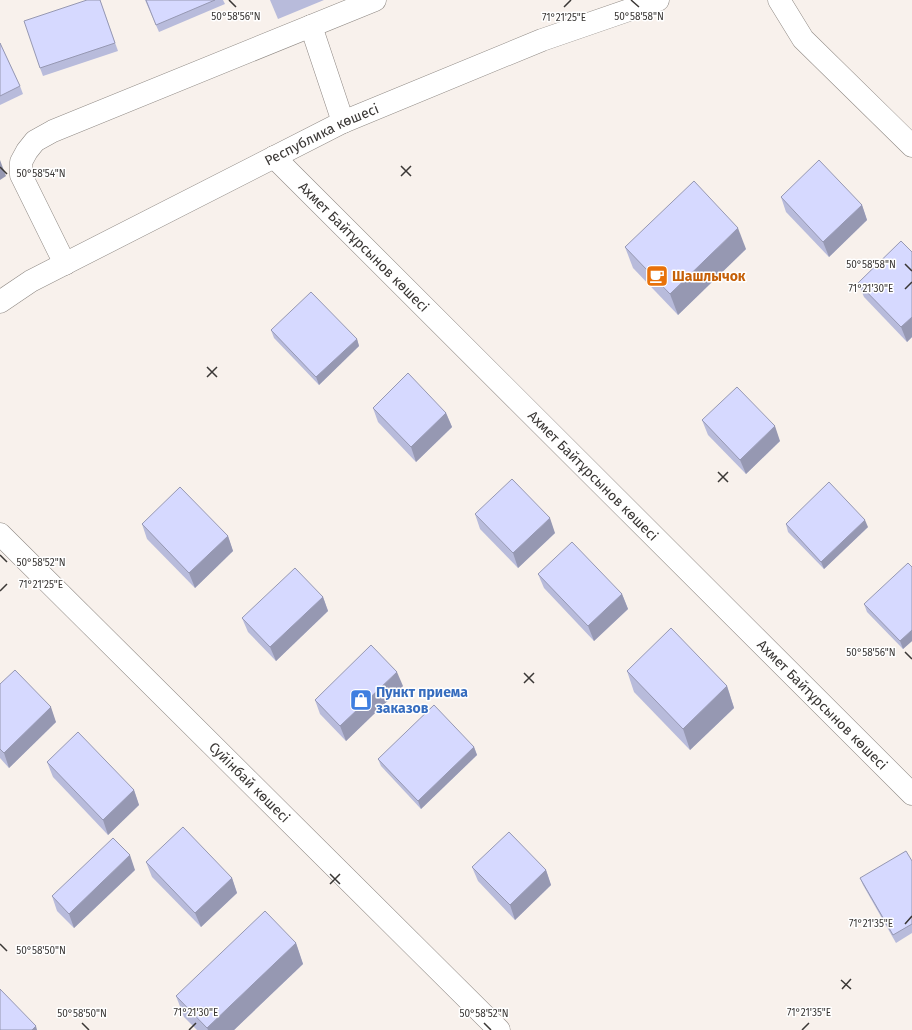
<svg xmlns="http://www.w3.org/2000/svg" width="912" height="1030" font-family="'Fira Sans',sans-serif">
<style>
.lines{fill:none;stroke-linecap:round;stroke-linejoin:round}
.street-casing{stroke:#8f8984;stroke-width:23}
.secondary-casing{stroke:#8f8984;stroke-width:23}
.street{stroke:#fff;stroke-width:22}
.secondary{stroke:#fff;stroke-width:22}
.wall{fill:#b8bbdb}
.shaded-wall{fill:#9698b2}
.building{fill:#d6d9ff;stroke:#9698b2}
.ticks{fill:none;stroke:#3a3735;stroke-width:1.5}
.labels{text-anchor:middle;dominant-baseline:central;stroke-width:3;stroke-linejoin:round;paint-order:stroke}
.street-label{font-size:14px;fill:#3a3735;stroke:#fff}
.food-label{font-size:14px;font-weight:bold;fill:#c56008;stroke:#fff;text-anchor:start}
.shop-label{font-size:14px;font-weight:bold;fill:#366cbe;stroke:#fff;text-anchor:start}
.ticks-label{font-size:10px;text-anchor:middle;fill:#3a3735;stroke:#fff;stroke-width:3;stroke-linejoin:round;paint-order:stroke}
</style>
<rect width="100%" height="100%" fill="#f8f1ec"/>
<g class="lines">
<g class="street-casing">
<g id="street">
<polyline points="779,0 803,39 912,146"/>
<polyline points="311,26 343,122"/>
<path id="s1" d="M274,157l638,637"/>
<polyline points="65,264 21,175 21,162 27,151 35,141 53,131 375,0"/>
<path id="s2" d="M0,534l499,496"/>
</g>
</g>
<g class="secondary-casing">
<g id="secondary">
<path id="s3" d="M0,302l31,-21 312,-159 199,-82 116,-40"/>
</g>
</g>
<use href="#street" class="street"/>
<use href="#secondary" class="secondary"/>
</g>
<g class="wall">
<polygon points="100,0 118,51 43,76 40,68"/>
<polygon points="145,0 223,0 225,4 159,32"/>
<polygon points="270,0 324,0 278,19"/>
<polygon points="0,43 20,86 23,94 0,105"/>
<polygon points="781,197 862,205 867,220 829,257 786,212"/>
<polygon points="625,247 746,249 678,315 633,268"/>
<polygon points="912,252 912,337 907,342 864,297 858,283"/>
<polygon points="271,330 357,339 359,346 319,385 274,338"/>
<polygon points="373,408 446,413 452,427 416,462 378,422"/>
<polygon points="702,420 780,441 746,474 708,435"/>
<polygon points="475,514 555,533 518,568 480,529"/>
<polygon points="142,524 228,536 233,551 195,588 147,539"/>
<polygon points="786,524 868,527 824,569 788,532"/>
<polygon points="912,567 912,641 903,649 867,612 864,604"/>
<polygon points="538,574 622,594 628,609 594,641 544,588"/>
<polygon points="323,597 328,611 276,661 248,632 242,618"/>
<polygon points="627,671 727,686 734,708 690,750 634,692"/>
<polygon points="0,684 56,722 9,768 0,758"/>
<polygon points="403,686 346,741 320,714 315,700"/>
<polygon points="474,747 477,755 421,809 381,766 378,759"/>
<polygon points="47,762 134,790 139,805 108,835 53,777"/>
<polygon points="912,861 912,933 896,943 863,885 860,878"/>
<polygon points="146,862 232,878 237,893 201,927 152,877"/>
<polygon points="472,867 546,870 551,885 515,920 478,881"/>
<polygon points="135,870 74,928 57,911 52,896"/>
<polygon points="296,943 303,964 234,1030 197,1030 184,1017 176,996"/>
</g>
<g class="shaded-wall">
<polygon points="0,160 6,176 0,180"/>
<polygon points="862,205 867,220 829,257 823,242"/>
<polygon points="738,228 746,249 678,315 670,294"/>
<polygon points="912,317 912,337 907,342 901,327"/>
<polygon points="357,339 359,346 319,385 316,377"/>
<polygon points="446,413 452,427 416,462 411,447"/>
<polygon points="775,426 780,441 746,474 740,460"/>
<polygon points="550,518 555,533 518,568 513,553"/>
<polygon points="865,520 868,527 824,569 821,562"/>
<polygon points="228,536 233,551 195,588 189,573"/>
<polygon points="622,594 628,609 594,641 588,626"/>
<polygon points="323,597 328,611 276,661 270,647"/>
<polygon points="912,630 912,641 903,649 900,641"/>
<polygon points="397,672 403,686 346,741 340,726"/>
<polygon points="727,686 734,708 690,750 683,729"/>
<polygon points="51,707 56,722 9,768 4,753"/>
<polygon points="474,747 477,755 421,809 418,801"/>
<polygon points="134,790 139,805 108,835 103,820"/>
<polygon points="130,855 135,870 74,928 69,914"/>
<polygon points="546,870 551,885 515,920 510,905"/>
<polygon points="232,878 237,893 201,927 195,913"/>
<polygon points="296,943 303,964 234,1030 208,1030 207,1028"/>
<polygon points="36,1026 37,1030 32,1030"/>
</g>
<g class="building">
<polygon points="87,0 100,0 115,43 40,68 24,21"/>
<polygon points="146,0 215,0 156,25"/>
<polygon points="0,43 20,86 0,96"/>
<polygon points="819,160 862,205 823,242 781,197"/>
<polygon points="694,181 738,228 670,294 625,247"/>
<polygon points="901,241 912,252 912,317 901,327 858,283"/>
<polygon points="311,292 357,339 316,377 271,330"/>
<polygon points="408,373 446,413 411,447 373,408"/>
<polygon points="737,387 775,426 740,460 702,420"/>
<polygon points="512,479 550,518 513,553 475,514"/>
<polygon points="829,482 865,520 821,562 786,524"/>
<polygon points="180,487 228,536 189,573 142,524"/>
<polygon points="572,542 622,594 588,626 538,574"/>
<polygon points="908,563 912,567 912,630 900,641 864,604"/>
<polygon points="295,568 323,597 270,647 242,618"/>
<polygon points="671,628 727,686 683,729 627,671"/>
<polygon points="371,645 397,672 340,726 315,700"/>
<polygon points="15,670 51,707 4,753 0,749 0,684"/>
<polygon points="434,705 474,747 418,801 378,759"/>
<polygon points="78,732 134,790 103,820 47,762"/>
<polygon points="183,827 232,878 195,913 146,862"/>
<polygon points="509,832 546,870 510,905 472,867"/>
<polygon points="113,838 130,855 69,914 52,896"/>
<polygon points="906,851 912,861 912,924 893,935 860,878"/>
<polygon points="265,911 296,943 207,1028 176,996"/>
<polygon points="0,989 36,1026 32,1030 0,1030"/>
</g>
<path class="ticks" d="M229,0l7,7M631,0l8,7M564,7l7,-7M401,166l10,10M0,167l7,7M401,176l10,-10M905,264l7,7M905,289l7,-7M207,367l10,10M207,377l10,-10M718,472l10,10M718,482l10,-10M0,555l7,7M0,591l7,-7M905,652l7,7M524,673l10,10M524,683l10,-10M330,874l10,10M330,884l10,-10M905,924l7,-8M0,944l7,7M841,980l10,9M842,989l9,-10M82,1023l7,7M484,1023l7,7M189,1030l7,-7M802,1030l7,-7"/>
<defs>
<g id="cafe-square" transform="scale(1.15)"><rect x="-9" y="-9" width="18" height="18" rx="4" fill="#e8710a" stroke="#fff"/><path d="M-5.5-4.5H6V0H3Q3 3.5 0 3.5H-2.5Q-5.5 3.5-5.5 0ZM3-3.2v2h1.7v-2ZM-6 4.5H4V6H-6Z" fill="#fff"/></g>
<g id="shop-square" transform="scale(1.15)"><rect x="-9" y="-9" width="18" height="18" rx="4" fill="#3f7fe0" stroke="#fff"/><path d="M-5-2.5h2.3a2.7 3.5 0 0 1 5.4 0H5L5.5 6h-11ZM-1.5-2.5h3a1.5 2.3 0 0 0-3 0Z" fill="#fff"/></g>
</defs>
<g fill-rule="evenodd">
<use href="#cafe-square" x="657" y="276"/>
<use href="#shop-square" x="361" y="700"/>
</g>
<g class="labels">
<g class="street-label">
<text stroke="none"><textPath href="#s3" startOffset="363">Республика көшесі</textPath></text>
<text stroke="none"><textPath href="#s1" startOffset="127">Ахмет Байтұрсынов көшесі</textPath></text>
<text stroke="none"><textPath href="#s1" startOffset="451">Ахмет Байтұрсынов көшесі</textPath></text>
<text stroke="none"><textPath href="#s1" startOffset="775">Ахмет Байтұрсынов көшесі</textPath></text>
<text stroke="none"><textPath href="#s2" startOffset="352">Суйінбай көшесі</textPath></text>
</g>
<g class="food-label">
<text x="672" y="276">Шашлычок</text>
</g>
<g class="shop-label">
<text x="376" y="692">Пункт приема<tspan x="376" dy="16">заказов</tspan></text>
</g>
</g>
<g class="ticks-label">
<text x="236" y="20">50°58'56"N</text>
<text x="639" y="20">50°58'58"N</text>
<text x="564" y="21">71°21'25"E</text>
<text x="41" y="177">50°58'54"N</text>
<text x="871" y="268">50°58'58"N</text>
<text x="871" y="292">71°21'30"E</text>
<text x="41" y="566">50°58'52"N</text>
<text x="41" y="588">71°21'25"E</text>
<text x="871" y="656">50°58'56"N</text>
<text x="871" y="927">71°21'35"E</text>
<text x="41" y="954">50°58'50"N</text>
<text x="196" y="1016">71°21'30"E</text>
<text x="809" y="1016">71°21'35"E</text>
<text x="82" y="1017">50°58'50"N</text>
<text x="484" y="1017">50°58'52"N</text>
</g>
</svg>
